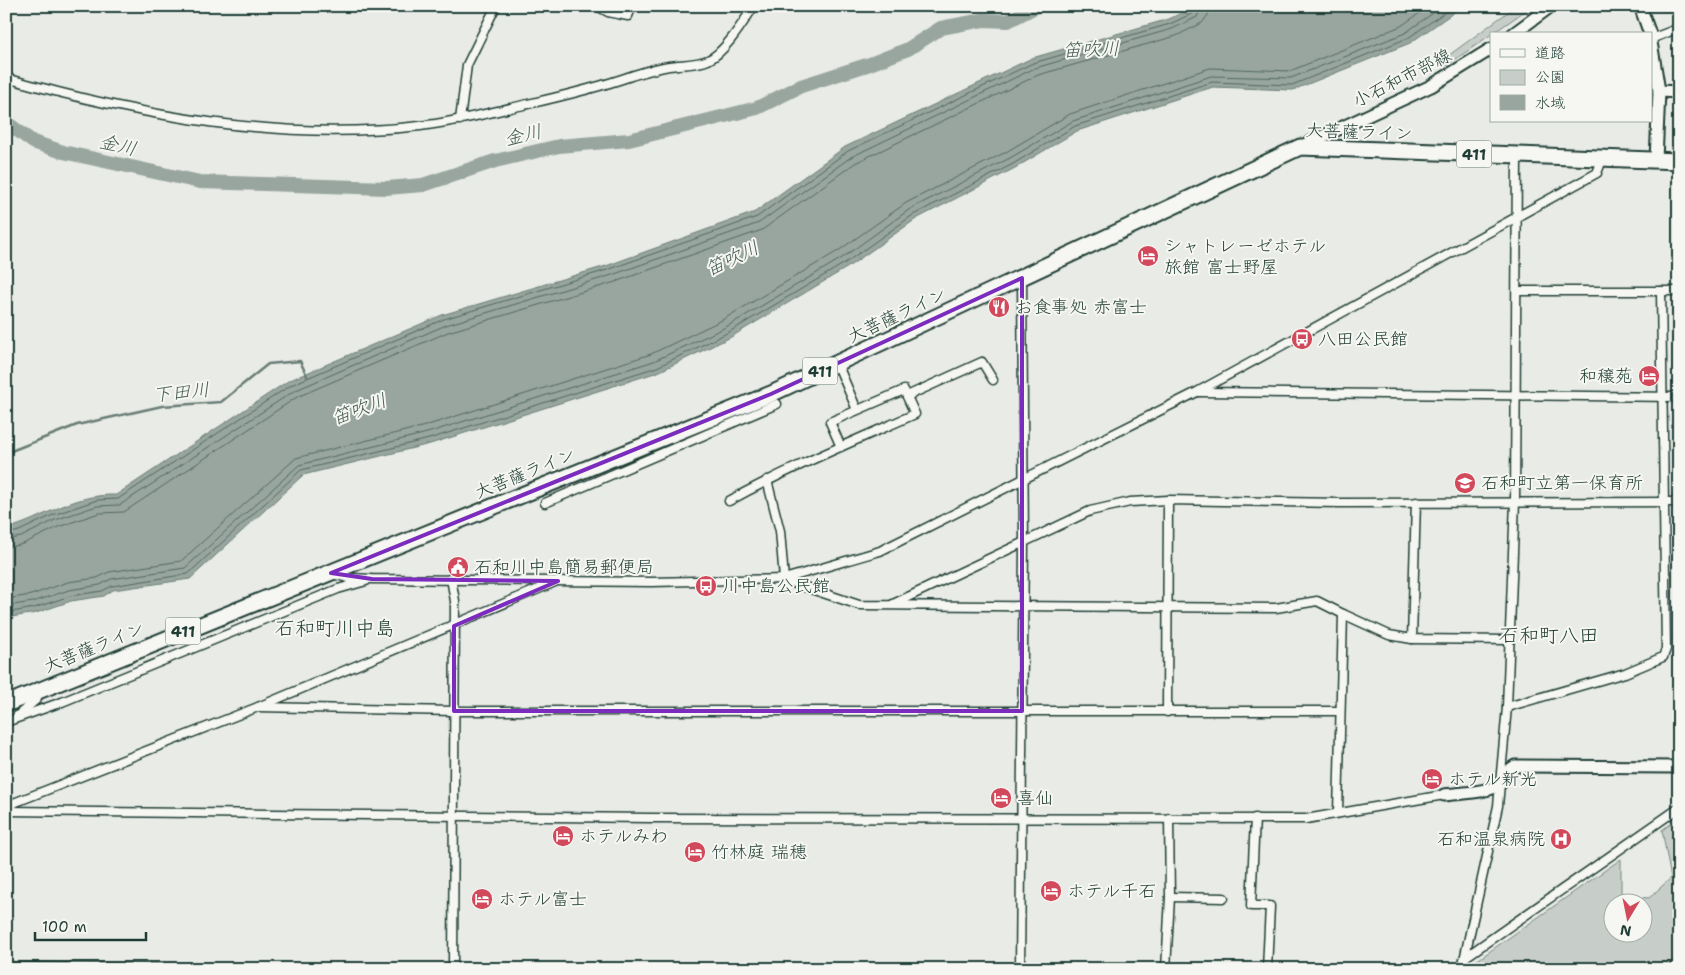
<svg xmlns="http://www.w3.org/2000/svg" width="1685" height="975" font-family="'Shantell Sans','Klee One',sans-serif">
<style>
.green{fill:#c7cec9;stroke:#73867e;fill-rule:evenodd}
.water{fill:#99a6a0;stroke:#687c75}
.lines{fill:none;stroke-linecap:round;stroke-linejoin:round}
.shore{stroke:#50675f;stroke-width:1}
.stream{stroke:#687c75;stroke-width:2.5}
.river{stroke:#99a6a0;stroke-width:14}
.street-casing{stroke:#1f3d34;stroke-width:11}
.secondary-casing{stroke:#1f3d34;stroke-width:15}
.highway-casing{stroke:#1f3d34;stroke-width:19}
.street{stroke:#f6f6f2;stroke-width:8}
.secondary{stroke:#f6f6f2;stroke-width:11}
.highway{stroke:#f6f6f2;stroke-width:15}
.marked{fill:none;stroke:#7b2cbf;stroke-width:4;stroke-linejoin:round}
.labels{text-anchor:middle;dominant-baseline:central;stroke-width:4;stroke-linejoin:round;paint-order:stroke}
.shield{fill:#f6f6f2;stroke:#60746d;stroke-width:1}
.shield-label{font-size:16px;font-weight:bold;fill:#1f3d34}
.street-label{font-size:18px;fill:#1f3d34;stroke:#f6f6f2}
.poi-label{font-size:18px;fill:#1f3d34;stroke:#f6f6f2;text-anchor:start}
.water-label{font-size:19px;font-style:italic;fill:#445c54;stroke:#f6f6f2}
.quarter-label{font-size:20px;fill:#1f3d34;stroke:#f6f6f2}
</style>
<rect width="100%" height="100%" fill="#e9ebe7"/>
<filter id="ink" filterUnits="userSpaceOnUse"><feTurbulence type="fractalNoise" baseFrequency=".02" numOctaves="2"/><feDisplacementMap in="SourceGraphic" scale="10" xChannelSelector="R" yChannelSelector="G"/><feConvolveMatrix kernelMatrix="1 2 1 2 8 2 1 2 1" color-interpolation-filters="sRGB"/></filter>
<g filter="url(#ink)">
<g class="green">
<polygon points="1516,6 1532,6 1446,66 1441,66 1448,56"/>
<path d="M1679,818v142l-20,9h-180l-3,-8 145,-102v37l28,2 22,-20 -9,-48zM1612,902h30v30h-30z"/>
</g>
<path class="water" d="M1195,6h268l-53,37 -117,47 -80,-3 -136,44 -62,37 -99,51 -68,48 -117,70 -73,35 -228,72 -127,31 -113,104 -77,11 -9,6 -33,5 -35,12 -30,5v-89c40,-11 65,-35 110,-34l172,-114 154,-66 164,-49 149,-54 90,-65 187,-89 137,-39z"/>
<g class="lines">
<g class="shore">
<polyline points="6,534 19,531 53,515 97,500 118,499 291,385 444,319 607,270 757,217 848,151 1033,63 1170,24 1193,13 1195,6"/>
<polyline points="6,540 21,537 55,520 97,506 120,505 294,391 446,325 609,276 759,223 851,157 1035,68 1172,29 1197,17 1202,6"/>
<polyline points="6,548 23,544 58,527 99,513 124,512 297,397 448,332 612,283 762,230 855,163 1038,75 1176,36 1202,23 1208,15 1209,6"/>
<polyline points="6,599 31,595 68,582 97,578 109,572 181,561 296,458 425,426 651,354 722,320 838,251 906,203 1006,152 1070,114 1210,68 1290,71 1401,26 1430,6"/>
<polyline points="6,606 33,602 69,590 100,585 111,579 185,568 299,465 427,433 654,361 726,327 842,258 910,209 1010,158 1073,121 1211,76 1291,78 1405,33 1443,6"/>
<polyline points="6,613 34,608 70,596 102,591 112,586 188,574 301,470 429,439 657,367 729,332 845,263 913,215 1013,164 1075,126 1212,82 1292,85 1408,38 1454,6"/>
</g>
<polyline class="stream" points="6,453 77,425 162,406 221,402 268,364 300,361 307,376"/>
<polyline class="river" points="6,122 33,142 63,152 200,182 387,188 423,185 495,161 559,146 629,140 757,108 801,86 870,64 908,49 941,28 983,20 1008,21 1037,6"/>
<g class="street-casing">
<g id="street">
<polyline points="597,6 608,12 628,16 632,6"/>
<polyline points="1651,39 1679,28"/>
<path d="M6,78c134,38 274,64 414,48 37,-4 72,-14 108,-22 35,-8 69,-16 103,-28 13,-4 25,-8 38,-10 12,-2 28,-1 39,-6 16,-6 36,-39 46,-54"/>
<polyline points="460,120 467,65 496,6"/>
<polyline points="1517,291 1679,291"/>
<polyline points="837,363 857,410"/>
<polyline points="1199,392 1679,397"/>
<polyline points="907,396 982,362 993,380"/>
<polyline points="767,480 780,531 784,579"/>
<path d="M729,501c60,-33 123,-59 186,-87l-11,-24 -74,32 11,25"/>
<polyline points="545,503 777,404"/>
<polyline points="332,574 349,578 372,579 652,582 784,579 880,551 1197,392 1597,173 1602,160"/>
<polyline points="451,578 455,601 453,969"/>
<polyline points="784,580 859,605 1276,608 1317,601 1343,614 1338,813"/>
<polyline points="893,604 1090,511 1130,502 1168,500 1340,503 1679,502"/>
<polyline points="1343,614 1389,635 1412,639 1510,640"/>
<polyline points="1412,639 1416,502"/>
<polyline points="258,707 454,711 1340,711"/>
<polyline points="1507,707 1625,673 1663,657 1666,649 1661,291"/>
<polyline points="1167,712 1168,500"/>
<polyline points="17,716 37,699 37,691"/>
<polyline points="6,722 62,702 338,589 366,581"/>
<polyline points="6,806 258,707 555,582"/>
<polyline points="6,811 651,818 1306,819 1444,795"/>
<polyline points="1255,818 1251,906 1270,906 1267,969"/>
<polyline points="1170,897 1224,898"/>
<polyline points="1464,958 1679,808"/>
<polyline points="6,967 235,969"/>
<polyline points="1020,969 1024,543 1022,278"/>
<polyline points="1166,969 1170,897 1169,818"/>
<polyline points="1462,969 1498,806 1507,707 1515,501 1517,156"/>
</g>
</g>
<g class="secondary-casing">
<g id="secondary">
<polyline points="1640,6 1650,34"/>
<polyline points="1513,34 1551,6"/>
<polyline points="1651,42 1659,91 1656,160"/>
<polyline points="1659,91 1679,92"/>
<polyline points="1302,146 1431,86 1491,49"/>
<path d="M1444,795c13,-2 46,-2 56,-11 6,-6 5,-12 15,-18l164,1"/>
<polyline points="1674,969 1679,966"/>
</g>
</g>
<g class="highway-casing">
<polyline id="highway" points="6,704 771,394 1300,147 1679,161"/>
</g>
<use href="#street" class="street"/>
<use href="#secondary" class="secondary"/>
<use href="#highway" class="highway"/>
</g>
</g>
<path class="marked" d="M1022,278v433h-568v-85l104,-45 -186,-2 -41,-6 440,-179z"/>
<defs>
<g id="hotel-disc" transform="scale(1.125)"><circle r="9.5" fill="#d1495b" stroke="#f6f6f2"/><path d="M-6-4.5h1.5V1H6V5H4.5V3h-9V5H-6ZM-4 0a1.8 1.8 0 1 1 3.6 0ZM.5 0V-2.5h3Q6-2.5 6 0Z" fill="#fff"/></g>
<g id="restaurant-disc" transform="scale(1.125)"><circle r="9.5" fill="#d1495b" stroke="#f6f6f2"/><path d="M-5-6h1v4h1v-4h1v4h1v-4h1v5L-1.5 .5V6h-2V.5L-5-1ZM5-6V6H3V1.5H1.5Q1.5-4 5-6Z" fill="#fff"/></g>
<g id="bus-disc" transform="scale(1.125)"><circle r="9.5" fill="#d1495b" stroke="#f6f6f2"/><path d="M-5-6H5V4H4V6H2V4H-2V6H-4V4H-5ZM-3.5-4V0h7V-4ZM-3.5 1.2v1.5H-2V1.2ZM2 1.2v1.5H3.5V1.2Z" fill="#fff"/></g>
<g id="school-disc" transform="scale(1.125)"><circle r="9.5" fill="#d1495b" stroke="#f6f6f2"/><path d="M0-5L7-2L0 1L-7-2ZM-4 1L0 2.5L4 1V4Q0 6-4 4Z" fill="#fff"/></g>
<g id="civic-disc" transform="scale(1.125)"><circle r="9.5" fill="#d1495b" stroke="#f6f6f2"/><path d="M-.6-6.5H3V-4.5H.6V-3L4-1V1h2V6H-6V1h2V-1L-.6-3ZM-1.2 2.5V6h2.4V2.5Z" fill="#fff"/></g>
<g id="hospital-disc" transform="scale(1.125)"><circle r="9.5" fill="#d1495b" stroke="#f6f6f2"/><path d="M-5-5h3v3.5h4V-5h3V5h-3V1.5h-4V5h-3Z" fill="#fff"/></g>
</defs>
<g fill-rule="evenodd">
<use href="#hotel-disc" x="1148" y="256"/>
<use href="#restaurant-disc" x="999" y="307"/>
<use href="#bus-disc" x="1302" y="339"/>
<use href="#hotel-disc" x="1649" y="376"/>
<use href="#school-disc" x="1465" y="483"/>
<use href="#civic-disc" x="458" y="567"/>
<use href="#bus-disc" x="706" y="586"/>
<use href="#hotel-disc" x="1432" y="779"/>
<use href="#hotel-disc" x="1001" y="798"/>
<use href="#hotel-disc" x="563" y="836"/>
<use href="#hospital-disc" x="1561" y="839"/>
<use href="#hotel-disc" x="695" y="852"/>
<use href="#hotel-disc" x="1051" y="891"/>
<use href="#hotel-disc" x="482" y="899"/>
</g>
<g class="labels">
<g class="shield">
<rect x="1456.5" y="140.5" width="35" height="27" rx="4"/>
<rect x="802.5" y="357.5" width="35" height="27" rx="4"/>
<rect x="165.5" y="617.5" width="35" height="27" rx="4"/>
</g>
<g class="shield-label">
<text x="1474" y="154">411</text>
<text x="820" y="371">411</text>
<text x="183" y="631">411</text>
</g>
<g class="street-label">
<text transform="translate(1402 78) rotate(-27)">小石和市部線</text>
<text transform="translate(1359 132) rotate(2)">大菩薩ライン</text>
<text transform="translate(897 315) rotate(-25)">大菩薩ライン</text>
<text transform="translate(525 473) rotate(-22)">大菩薩ライン</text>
<text transform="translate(94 647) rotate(-22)">大菩薩ライン</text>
</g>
<g class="poi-label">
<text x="1164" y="246">シャトレーゼホテル<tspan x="1164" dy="21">旅館 富士野屋</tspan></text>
<text x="1015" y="307">お食事処 赤富士</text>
<text x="1318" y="339">八田公民館</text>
<text x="1633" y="376" text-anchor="end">和穣苑</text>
<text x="1481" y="483">石和町立第一保育所</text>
<text x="474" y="567">石和川中島簡易郵便局</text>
<text x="722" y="586">川中島公民館</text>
<text x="1448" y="779">ホテル新光</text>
<text x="1017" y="798">喜仙</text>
<text x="579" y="836">ホテルみわ</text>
<text x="1545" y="839" text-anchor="end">石和温泉病院</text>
<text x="711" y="852">竹林庭 瑞穂</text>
<text x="1067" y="891">ホテル千石</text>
<text x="498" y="899">ホテル富士</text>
</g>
<g class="water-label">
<text transform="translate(1091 49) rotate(-2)">笛吹川</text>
<text transform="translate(523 135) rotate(-13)">金川</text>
<text transform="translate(118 145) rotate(13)">金川</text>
<text transform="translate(732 258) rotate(-25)">笛吹川</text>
<text transform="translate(181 392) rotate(-6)">下田川</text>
<text transform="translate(359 409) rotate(-20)">笛吹川</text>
</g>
<g class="quarter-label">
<text x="335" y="628">石和町川中島</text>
<text x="1549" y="635">石和町八田</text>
</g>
</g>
<rect width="1685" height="975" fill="none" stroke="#f6f6f2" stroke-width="25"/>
<rect x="12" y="12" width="1660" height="950" fill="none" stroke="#1f3d34" stroke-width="2" filter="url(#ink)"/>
<rect x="1490" y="32" width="162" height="90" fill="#f6f6f2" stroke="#a0aca6"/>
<rect x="1500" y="49" width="25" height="8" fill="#f6f6f2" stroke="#a0aca6"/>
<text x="1535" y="58" font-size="15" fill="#1f3d34">道路</text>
<rect x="1500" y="70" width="25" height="15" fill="#c7cec9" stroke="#a0aca6"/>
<text x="1535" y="82" font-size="15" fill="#1f3d34">公園</text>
<rect x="1500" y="95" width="25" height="15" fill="#99a6a0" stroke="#a0aca6"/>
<text x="1535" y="108" font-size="15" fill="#1f3d34">水域</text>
<g transform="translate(1628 918) rotate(190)"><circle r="24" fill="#f6f6f2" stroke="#a0aca6"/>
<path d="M0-4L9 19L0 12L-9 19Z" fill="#d1495b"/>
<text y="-8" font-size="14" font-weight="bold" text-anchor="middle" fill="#1f3d34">N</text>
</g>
<path d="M35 932v8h111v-8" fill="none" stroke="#1f3d34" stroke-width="2.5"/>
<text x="42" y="932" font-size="15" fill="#1f3d34" stroke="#f6f6f2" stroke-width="4" paint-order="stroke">100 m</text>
</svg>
